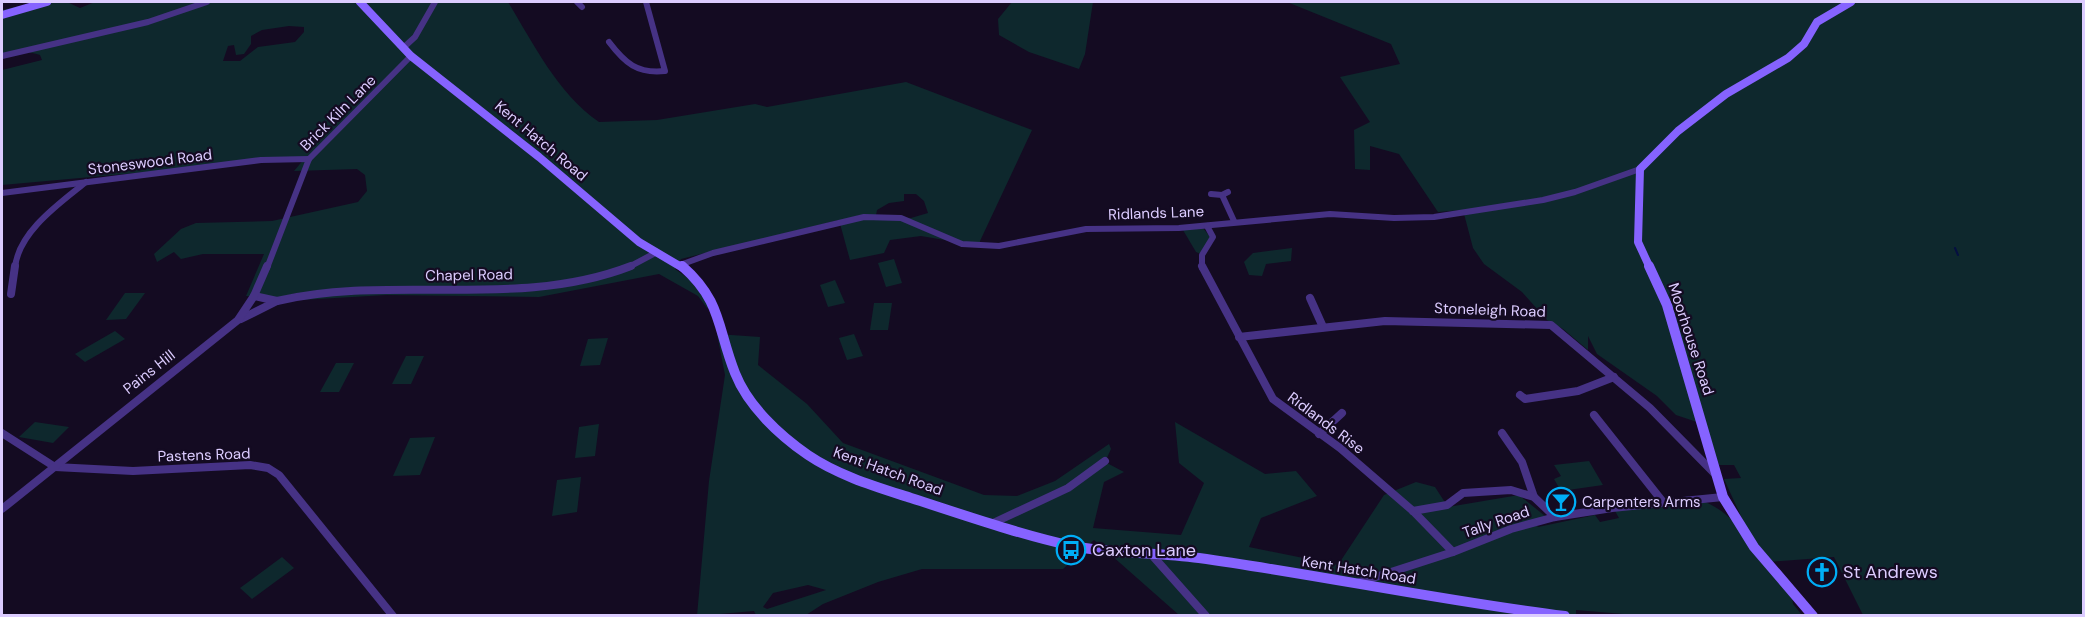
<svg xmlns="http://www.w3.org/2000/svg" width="2085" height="617" font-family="'DM Sans',sans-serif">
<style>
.green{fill:#0e282d;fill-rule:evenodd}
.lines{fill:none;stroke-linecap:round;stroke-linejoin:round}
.stream{stroke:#050f41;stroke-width:2}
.street-far1{stroke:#463285;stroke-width:6}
.street{stroke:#463285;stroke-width:8}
.secondary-far1{stroke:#8663ff;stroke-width:8}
.secondary{stroke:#8663ff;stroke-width:10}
.labels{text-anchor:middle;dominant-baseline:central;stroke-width:4.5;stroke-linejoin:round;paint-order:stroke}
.street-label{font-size:15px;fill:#dcccff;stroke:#140b22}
.poi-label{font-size:15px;fill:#dcccff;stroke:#140b22;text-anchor:start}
.near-poi-label{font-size:18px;fill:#dcccff;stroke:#140b22;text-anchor:start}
</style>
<rect width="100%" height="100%" fill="#140b22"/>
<g class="green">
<path d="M37,2h30l13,6 15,-6h413c25,41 50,92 91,120l58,-2 98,-16 12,3 139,-25 126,48 -52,111v5l-59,-10 -31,4 -6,13 -34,7 -11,-40 -158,39 -6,10 14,10 22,28 -4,1 -9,-12 -39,-22 -120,23 -153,-2 -85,5 -4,-7 -21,5 -30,-2 18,-42h-61l-22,5 -7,-7 -17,10 -3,-8 27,-25 15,-6 76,-2 86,-19 9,-11 -2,-16 -8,-6 -63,2 11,-13 -303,27v-115l40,-10 -2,-5c-13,-4 -25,-4 -38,-1v-44zM289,26l15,1v5l-9,10 -37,5 -18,14h-17l5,-15 6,-1 2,10 8,-1 7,-10v-8l11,-6zM904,194h12l8,7 4,12 -17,5 -35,-3 1,-5 12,-7 15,-2z"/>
<polygon points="1012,2 1093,2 1085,54 1079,69 1029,52 999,35 998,19"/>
<polygon points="1287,2 2083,2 2083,615 1863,615 1834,557 1768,562 1745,525 1724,479 1741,478 1734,465 1719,465 1706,425 1676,415 1657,396 1597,354 1588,336 1588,350 1563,329 1547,320 1522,292 1484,264 1473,248 1463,210 1438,212 1399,154 1370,146 1370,170 1355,169 1354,130 1370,122 1340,77 1400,64 1391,44"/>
<polygon points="1203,228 1210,237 1201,254 1196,252 1183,230"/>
<polygon points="1292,248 1291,261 1266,264 1262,276 1249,275 1244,262 1253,253"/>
<polygon points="894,259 902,283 886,287 878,263"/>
<polygon points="835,280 845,303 828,307 820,285"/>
<polygon points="125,293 145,293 126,319 106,320"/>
<polygon points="874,303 892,303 888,330 870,330"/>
<polygon points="115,331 125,339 85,362 75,354"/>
<path d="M717,334l43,3 -2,28 49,39 36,39 141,52 33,1 38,-15 54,-37 2,5 -6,13 19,10 -20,10 -11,46 88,7 23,-52 -25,-20 -4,-41 90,52 31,-3 21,25 -56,22 -12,29 89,18 46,-70 32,-13 19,5 13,20 71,-12 26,21 -11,6 4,5 57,-12 5,7 19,-4 -4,-7 87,-10c36,11 67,66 90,95l1,8 9,11 -155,1 -71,-6v5h-397l-85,-75 -31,29h-141l-44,13 -55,22 -17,11h-50l-2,-4 -57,5 12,-135 16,-106zM808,585l18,5 -59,19 -4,-2 10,-14z"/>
<polygon points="854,334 863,356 847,360 839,338"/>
<polygon points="608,338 600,365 580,366 588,339"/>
<polygon points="406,356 424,356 411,384 392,384"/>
<polygon points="336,363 354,363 339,392 320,392"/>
<polygon points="35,422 69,427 53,443 19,437"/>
<polygon points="599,424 595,456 575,458 579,427"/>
<polygon points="435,437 420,475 393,476 410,438"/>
<polygon points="1589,461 1603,485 1561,491 1554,479 1561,476 1554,465"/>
<polygon points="581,477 577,512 552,516 557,480"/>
<polygon points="282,557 294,568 252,599 240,588"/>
</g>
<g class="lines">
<polyline class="stream" points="1955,248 1958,255"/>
<g class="street-far1">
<polyline points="577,2 582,7"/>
<path d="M609,42c16,21 28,32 56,29l-19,-69"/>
<polyline points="403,48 415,37 435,2"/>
<polyline points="2,56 148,22 207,2"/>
<polyline points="1228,192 1222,195 1234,221"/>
<polyline points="2,193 261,160 309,159"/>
<polyline points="1211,194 1222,195"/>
<polyline points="680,265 713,253 864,217 901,218 962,244 999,246 1086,229 1179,228 1330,214 1394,218 1434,217 1543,200 1575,192 1640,169"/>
<path d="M15,268c3,-36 45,-65 71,-86"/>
<polyline points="267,268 309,159 411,56"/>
<polyline points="627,268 657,252"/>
<polyline points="1202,268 1202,255 1213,237 1207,226"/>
</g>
<g class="street">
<polyline points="1202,266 1273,399 1340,448 1413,511 1453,552"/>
<polyline points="11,294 15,266"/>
<polyline points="1310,298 1323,327"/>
<path d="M277,301c115,-27 241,9 354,-35"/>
<polyline points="241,319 277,301 254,296"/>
<polyline points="1239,337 1385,321 1551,325 1650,408 1717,476"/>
<polyline points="1520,395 1525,399 1578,391 1614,377"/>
<polyline points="1594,415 1663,502"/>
<polyline points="2,433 55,467 133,471 250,465 268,468 279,475 393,616"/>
<polyline points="1502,433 1522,462 1534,497"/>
<polyline points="1319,434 1342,413"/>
<polyline points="2,509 238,320 254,296 267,266"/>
<polyline points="1413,511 1447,505 1463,493 1511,490 1534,497 1555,517"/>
<polyline points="991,524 1068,488 1105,461"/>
<polyline points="1151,554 1206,616"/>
<polyline points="1357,583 1453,552 1511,529 1555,517 1612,508 1723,497"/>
</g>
<g class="secondary-far1">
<polyline points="360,2 411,56 539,157 639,242 683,268"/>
<polyline points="2,15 47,2"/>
<polyline points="1650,268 1638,242 1640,169 1678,131 1726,94 1788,58 1804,44 1817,22 1851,2"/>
</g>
<g class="secondary">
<path d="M682,266c40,35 35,62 53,107 13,33 44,62 73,82 31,21 69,32 103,43 53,17 107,36 161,48 41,8 85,6 127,12 122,17 243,43 366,58"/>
<polyline points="1649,266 1667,305 1723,497 1754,547 1813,616"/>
</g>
</g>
<defs>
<g id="bar-ring" transform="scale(1.5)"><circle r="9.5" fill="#140b22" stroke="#00aef7" stroke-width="1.5"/><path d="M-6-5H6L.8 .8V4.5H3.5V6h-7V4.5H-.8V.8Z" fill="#00aef7"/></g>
<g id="bus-ring" transform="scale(1.5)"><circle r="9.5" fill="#140b22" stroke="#00aef7" stroke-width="1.5"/><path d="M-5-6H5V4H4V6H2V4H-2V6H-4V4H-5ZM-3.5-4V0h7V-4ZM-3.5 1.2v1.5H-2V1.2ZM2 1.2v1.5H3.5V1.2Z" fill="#00aef7"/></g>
<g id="church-ring" transform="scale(1.5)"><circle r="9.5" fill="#140b22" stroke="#00aef7" stroke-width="1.5"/><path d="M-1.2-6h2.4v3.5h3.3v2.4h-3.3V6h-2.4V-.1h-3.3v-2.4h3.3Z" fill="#00aef7"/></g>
</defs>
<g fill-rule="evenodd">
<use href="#bar-ring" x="1561" y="502"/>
<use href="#bus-ring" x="1071" y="550"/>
<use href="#church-ring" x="1822" y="572"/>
</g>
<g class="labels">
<g class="street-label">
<text transform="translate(338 113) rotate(-45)">Brick Kiln Lane</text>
<text transform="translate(541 141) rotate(40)">Kent Hatch Road</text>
<text transform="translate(150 162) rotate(-7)">Stoneswood Road</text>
<text transform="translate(1156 213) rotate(-2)">Ridlands Lane</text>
<text transform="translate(469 275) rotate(-1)">Chapel Road</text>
<text transform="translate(1490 310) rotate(2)">Stoneleigh Road</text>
<text transform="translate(1691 339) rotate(72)">Moorhouse Road</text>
<text transform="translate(149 372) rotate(-38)">Pains Hill</text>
<text transform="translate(1326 423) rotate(37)">Ridlands Rise</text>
<text transform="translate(204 455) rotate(-2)">Pastens Road</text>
<text transform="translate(888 471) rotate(20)">Kent Hatch Road</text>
<text transform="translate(1496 522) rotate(-19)">Tally Road</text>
<text transform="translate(1359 570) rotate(9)">Kent Hatch Road</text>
</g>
<g class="poi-label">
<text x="1582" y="502">Carpenters Arms</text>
</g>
<g class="near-poi-label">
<text x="1092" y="550">Caxton Lane</text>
<text x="1843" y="572">St Andrews</text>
</g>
</g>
<rect width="2085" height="617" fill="none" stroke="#dcccff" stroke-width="6"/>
</svg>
